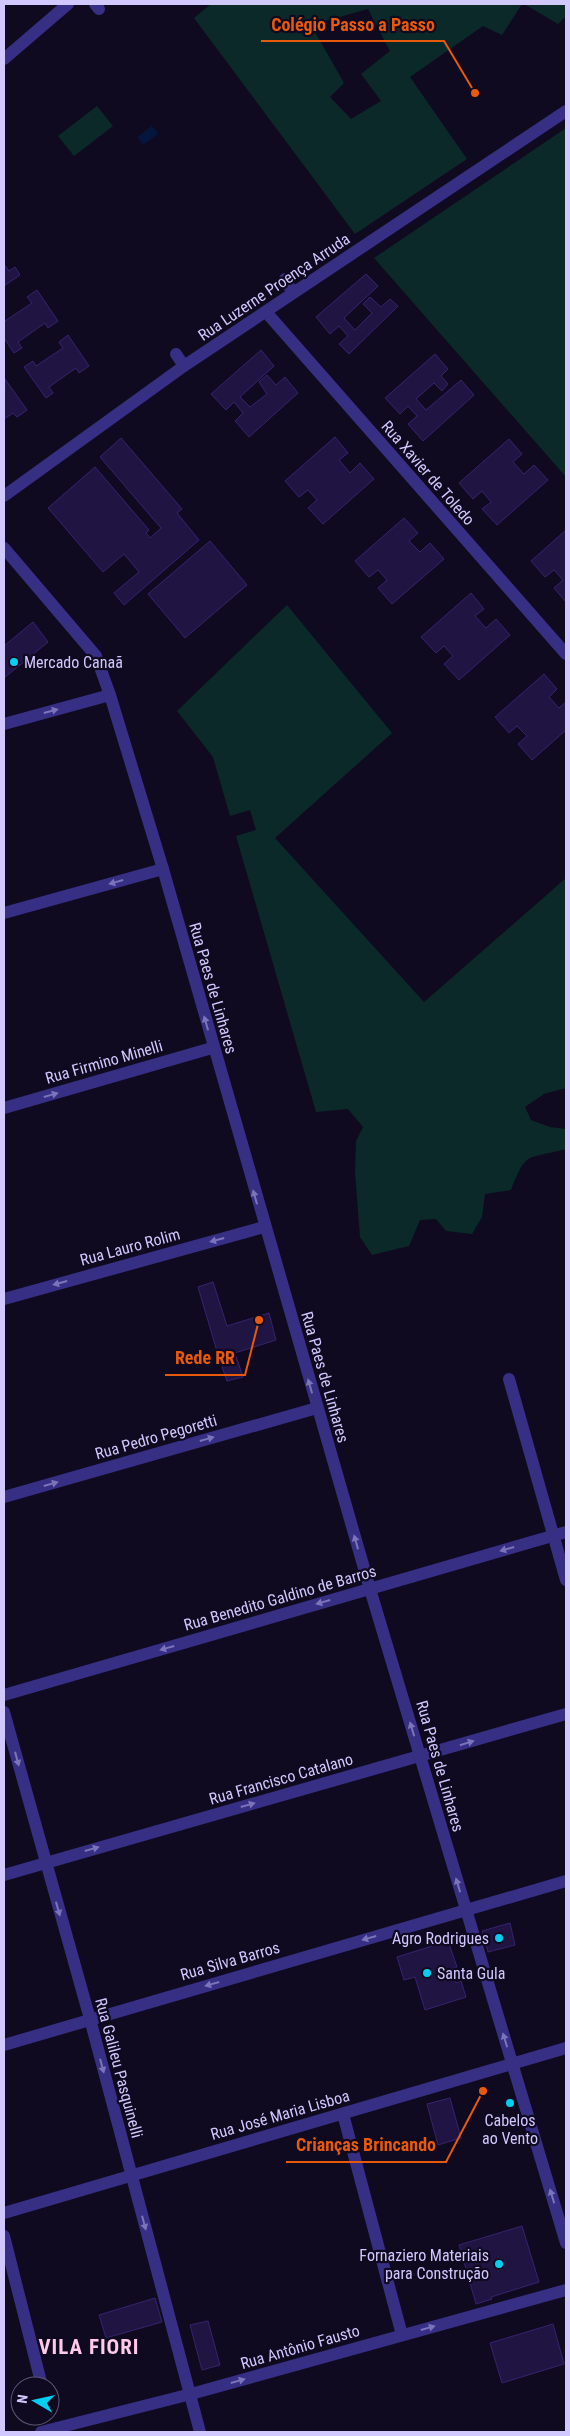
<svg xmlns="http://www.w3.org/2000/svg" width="570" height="2436" font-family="'Roboto Condensed',sans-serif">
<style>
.green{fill:#0c292a;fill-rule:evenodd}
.water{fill:#04163e}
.building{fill:#201442;stroke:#372371}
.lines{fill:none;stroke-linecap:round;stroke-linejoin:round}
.minor{stroke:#372f84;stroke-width:12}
.tertiary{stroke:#372f84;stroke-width:12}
.oneway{fill:#7c74bb}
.poi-dot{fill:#00cef3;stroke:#0f0a1f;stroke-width:2}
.labels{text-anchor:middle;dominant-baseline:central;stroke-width:4.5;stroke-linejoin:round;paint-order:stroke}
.street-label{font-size:16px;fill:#d1c8ff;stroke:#0f0a1f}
.poi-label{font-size:16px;fill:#d1c8ff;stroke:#0f0a1f;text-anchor:start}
.district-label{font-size:21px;font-weight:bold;letter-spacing:1px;fill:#ffcae9;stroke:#0f0a1f}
.leader{fill:none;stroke:#e8590c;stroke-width:2}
.callout-dot{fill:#e8590c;stroke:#0f0a1f;stroke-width:2}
.callout-label{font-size:18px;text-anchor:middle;font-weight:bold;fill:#e8590c;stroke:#0f0a1f;stroke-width:4.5;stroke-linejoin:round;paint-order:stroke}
</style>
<rect width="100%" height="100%" fill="#0f0a1f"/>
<g class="green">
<path d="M211,4h311l-20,31 -19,-9 -73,51 57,82 -112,75 -161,-216zM368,9l22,42 -29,23 20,27 -30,18 -21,-22 14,-14 -33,-58z"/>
<polygon points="524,4 566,4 566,16 558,24"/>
<polygon points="97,106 113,126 74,156 58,136"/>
<polygon points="566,128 566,477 374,258"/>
<path d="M287,605l105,128 -117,105 149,164 142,-124v210l-22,6 -19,13 6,13 19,7 16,2v20c-39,11 -39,0 -55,41l-26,4 -3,23 -10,17 -26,-3 -10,-12 -16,1 -11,26 -37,9 -12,-18 -5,-65 1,-31 7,-14 -15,-18 -32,3 -80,-276 20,-6 -6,-20 -20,6 -17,-59 -36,-46z"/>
</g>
<polygon class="water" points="152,126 158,134 143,145 137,137"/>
<g class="building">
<polygon points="4,264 9,271 15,267 20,275 4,286"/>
<polygon points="366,274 378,286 344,318 355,330 372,313 363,304 370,297 381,307 390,299 398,306 349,354 339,344 348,336 339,326 330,334 316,317"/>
<polygon points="37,290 58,321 48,328 45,323 18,342 22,348 14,353 4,338 4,319 5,321 32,303 27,297"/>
<polygon points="68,335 89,366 79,373 76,368 49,387 53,393 46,398 24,367 33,361 36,366 63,348 59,342"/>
<polygon points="261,350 274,366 240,397 250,407 267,394 259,382 267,375 276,385 285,377 298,393 249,437 235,421 243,413 234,402 226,410 211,394"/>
<polygon points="435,354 448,369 441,376 448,384 442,391 434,383 416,399 426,410 461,380 474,395 423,441 408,424 417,416 408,406 400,414 385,398"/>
<polygon points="5,379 27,410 17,417 13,413 4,419"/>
<polygon points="335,437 348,453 339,460 350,473 360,463 374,479 323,524 308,508 317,500 308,490 299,497 285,481"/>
<polygon points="121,438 182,509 177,513 199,540 124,605 114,593 139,572 124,554 103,572 48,508 95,467 149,530 146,533 150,538 161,528 100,457"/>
<polygon points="509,439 522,454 513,462 524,474 534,465 548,480 497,525 482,509 491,502 482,491 473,499 459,483"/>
<polygon points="404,518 418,533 409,541 420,552 430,543 444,559 392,604 378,588 387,580 378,570 369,577 355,561"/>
<polygon points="566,530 566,602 554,588 563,580 554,570 545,577 531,561"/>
<polygon points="210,541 247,585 185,638 148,594"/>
<polygon points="471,593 484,609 475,616 486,628 496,619 510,635 459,680 444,664 453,656 444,646 436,653 421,637"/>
<polygon points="33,622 48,642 4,678 4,646"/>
<polygon points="544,674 557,689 549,697 559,708 566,702 566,730 532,760 518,744 527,736 517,726 509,733 495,717"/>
<polygon points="213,1282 227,1326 269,1313 276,1340 219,1358 198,1287"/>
<polygon points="235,1353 243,1377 227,1381 219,1358"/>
<polygon points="510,1923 515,1945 488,1952 482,1931"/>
<polygon points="448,1941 457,1967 451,1969 456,1983 461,1981 466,1997 425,2010 415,1977 404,1980 397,1957"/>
<polygon points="450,2098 461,2138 438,2145 427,2104"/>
<polygon points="522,2226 539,2282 491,2297 492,2299 476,2304 459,2245"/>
<polygon points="155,2298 162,2322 106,2338 99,2315"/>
<polygon points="208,2321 220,2365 202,2370 190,2325"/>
<polygon points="553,2324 564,2364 502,2383 490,2343"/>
</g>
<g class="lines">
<g class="minor">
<polyline points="95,4 99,9"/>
<polyline points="4,59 68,4"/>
<polyline points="285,279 293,293"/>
<polyline points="266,312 566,654"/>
<polyline points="176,354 184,366"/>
<polyline points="4,496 184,366 566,111"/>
<polyline points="4,724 110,695"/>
<polyline points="4,913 163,869"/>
<polyline points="4,1108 212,1048"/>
<polyline points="4,1299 264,1227"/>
<polyline points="509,1379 566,1580"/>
<polyline points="4,1497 317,1408"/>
<polyline points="4,1695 566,1532"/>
<polyline points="4,1875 566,1714"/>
<polyline points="4,2045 566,1881"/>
<polyline points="343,2114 402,2335"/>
<polyline points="4,2213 566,2048"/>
<polyline points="4,2236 42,2386"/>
<polyline points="41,2432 191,2394 566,2290"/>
</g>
<g class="tertiary">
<polyline points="4,548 96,656 110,695 163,869 370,1589 566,2243"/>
<polyline points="4,1712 90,2019 200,2432"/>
</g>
</g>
<defs><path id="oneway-solid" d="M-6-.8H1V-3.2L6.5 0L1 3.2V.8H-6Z" transform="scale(1.25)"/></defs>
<g class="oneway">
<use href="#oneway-solid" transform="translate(51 711) rotate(-15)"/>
<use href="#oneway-solid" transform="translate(116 882) rotate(164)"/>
<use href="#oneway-solid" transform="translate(206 1023) rotate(-106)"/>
<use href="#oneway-solid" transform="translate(51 1095) rotate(-16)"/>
<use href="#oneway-solid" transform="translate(255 1197) rotate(-106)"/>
<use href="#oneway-solid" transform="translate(217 1240) rotate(165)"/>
<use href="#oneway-solid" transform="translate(60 1283) rotate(165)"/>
<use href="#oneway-solid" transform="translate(310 1386) rotate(-106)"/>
<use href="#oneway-solid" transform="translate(207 1439) rotate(-16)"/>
<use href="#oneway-solid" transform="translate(51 1484) rotate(-16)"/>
<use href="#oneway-solid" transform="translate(356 1542) rotate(-106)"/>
<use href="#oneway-solid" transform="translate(507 1549) rotate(164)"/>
<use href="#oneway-solid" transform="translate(323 1602) rotate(164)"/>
<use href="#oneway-solid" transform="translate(167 1648) rotate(164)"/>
<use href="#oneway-solid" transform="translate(412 1729) rotate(-107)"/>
<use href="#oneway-solid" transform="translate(467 1743) rotate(-17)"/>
<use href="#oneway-solid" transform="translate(17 1759) rotate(75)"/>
<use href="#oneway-solid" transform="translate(248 1805) rotate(-16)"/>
<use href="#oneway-solid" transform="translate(92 1849) rotate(-16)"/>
<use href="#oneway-solid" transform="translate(458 1885) rotate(-107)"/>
<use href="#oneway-solid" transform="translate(58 1909) rotate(74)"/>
<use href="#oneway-solid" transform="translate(369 1938) rotate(164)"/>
<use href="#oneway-solid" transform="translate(212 1984) rotate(164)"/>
<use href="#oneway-solid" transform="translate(505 2040) rotate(-107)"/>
<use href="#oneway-solid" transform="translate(102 2066) rotate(75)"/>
<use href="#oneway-solid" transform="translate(552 2196) rotate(-107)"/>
<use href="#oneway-solid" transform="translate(144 2223) rotate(75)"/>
<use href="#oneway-solid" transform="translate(428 2328) rotate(-16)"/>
<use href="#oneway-solid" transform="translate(238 2381) rotate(-16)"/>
</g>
<g class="poi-dot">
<circle cx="14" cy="662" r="5"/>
<circle cx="499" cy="1938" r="5"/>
<circle cx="427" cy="1973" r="5"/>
<circle cx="510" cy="2103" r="5"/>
<circle cx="499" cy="2264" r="5"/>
</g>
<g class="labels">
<g class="street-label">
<text transform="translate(274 287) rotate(-34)">Rua Luzerne Proença Arruda</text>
<text transform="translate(428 473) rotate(49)">Rua Xavier de Toledo</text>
<text transform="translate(213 988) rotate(74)">Rua Paes de Linhares</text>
<text transform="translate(104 1062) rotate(-16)">Rua Firmino Minelli</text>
<text transform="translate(130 1247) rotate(-15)">Rua Lauro Rolim</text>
<text transform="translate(325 1377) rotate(74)">Rua Paes de Linhares</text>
<text transform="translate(156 1437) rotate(-16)">Rua Pedro Pegoretti</text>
<text transform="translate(280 1598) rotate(-16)">Rua Benedito Galdino de Barros</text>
<text transform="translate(440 1766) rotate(74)">Rua Paes de Linhares</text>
<text transform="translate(281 1779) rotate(-16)">Rua Francisco Catalano</text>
<text transform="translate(230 1961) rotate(-16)">Rua Silva Barros</text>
<text transform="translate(119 2068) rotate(75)">Rua Galileu Pasquinelli</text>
<text transform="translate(280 2115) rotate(-16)">Rua José Maria Lisboa</text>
<text transform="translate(300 2347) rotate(-16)">Rua Antônio Fausto</text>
</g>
<g class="poi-label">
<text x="24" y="662">Mercado Canaã</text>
<text x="489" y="1938" text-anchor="end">Agro Rodrigues</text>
<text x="437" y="1973">Santa Gula</text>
<text x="510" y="2120" text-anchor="middle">Cabelos<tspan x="510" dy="18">ao Vento</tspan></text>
<text x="489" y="2255" text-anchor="end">Fornaziero Materiais<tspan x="489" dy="18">para Construção</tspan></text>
</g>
<g class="district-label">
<text x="89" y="2347">VILA FIORI</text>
</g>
</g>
<path class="leader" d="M475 93L444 41H261M259 1320L245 1375H165M483 2091L446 2162H286"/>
<g class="callout-dot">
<circle cx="475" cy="93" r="5"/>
<circle cx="259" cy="1320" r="5"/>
<circle cx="483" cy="2091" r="5"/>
</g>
<g class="callout-label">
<text x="353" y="31">Colégio Passo a Passo</text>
<text x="205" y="1364">Rede RR</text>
<text x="366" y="2151">Crianças Brincando</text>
</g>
<rect width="570" height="2436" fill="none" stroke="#d1c8ff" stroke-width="10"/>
<g transform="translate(35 2401) rotate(279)"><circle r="24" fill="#0f0a1f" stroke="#5d5679"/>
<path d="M0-4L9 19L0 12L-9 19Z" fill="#00cef3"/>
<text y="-8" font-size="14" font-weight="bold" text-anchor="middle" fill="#d1c8ff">N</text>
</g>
</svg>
